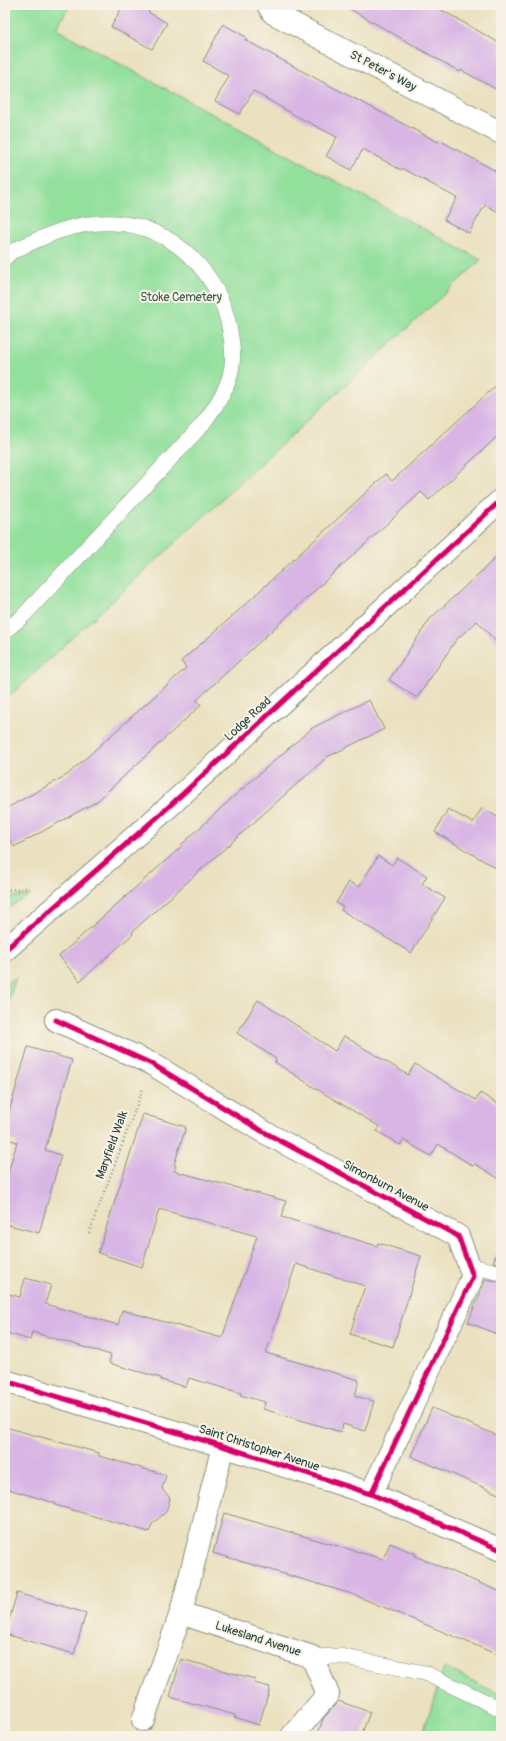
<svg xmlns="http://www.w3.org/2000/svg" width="506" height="1741" font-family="Pangolin,sans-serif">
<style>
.green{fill:#93e09d;stroke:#598e68}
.building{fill:#d8b5e5}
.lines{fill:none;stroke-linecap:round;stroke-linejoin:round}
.lane-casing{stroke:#858f7a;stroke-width:16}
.street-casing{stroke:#858f7a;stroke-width:24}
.path{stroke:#858f7a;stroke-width:2.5;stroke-dasharray:1 3;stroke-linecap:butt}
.lane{stroke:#fff;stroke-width:15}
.street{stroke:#fff;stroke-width:22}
.cycleway-casing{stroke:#f7f3e8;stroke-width:8}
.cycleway{stroke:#d6006c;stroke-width:5}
.labels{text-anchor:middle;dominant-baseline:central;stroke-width:4;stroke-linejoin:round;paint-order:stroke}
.street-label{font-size:12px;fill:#1f3d34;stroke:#f7f3e8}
.park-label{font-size:12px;fill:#365e49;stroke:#f7f3e8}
</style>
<rect width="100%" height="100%" fill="#f7f3e8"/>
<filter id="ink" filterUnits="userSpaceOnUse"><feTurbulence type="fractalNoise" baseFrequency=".025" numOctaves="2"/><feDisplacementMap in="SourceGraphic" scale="8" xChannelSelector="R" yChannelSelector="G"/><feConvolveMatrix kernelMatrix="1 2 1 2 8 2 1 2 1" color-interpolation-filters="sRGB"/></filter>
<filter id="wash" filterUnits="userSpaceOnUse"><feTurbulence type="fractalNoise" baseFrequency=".012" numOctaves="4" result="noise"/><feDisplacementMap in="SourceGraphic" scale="16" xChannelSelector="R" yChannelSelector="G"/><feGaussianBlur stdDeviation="0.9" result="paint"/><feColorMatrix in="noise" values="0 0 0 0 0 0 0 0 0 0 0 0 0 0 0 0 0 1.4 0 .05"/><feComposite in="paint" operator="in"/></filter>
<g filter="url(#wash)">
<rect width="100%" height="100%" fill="#ebe1c0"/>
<g class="green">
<polygon points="5,5 70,5 56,29 481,260 5,700"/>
<polygon points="30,895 5,910 5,898"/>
<polygon points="16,977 5,1013 5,985"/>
<polygon points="444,1667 501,1695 501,1736 422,1736"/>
</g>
<g id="blocks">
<g class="building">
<polygon points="123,5 152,5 148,12 167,23 152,49 111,27"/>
<polygon points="343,5 433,5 501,44 501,92 461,70 460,72"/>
<polygon points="223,24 246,37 245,40 317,79 438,142 439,140 501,174 501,213 485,205 469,233 444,220 457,198 402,168 401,170 363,149 351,170 326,156 337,137 298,117 253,91 240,114 215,101 229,76 203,61"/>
<polygon points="501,381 501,433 429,500 421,492 197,700 201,705 96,802 14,847 5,830 5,809 67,775 186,668 181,661 226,622 386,474 392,481"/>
<polygon points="501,553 501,647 477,621 456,640 417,698 389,680 430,619"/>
<polygon points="369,700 384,729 327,757 194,876 132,932 133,934 80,981 59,956 182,846 181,845 242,789 312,728"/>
<polygon points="482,808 501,819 501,871 435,832 448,809 473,823"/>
<polygon points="378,856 392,865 397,858 427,876 422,884 445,898 411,953 341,910 343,907 336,903 349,882 359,887"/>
<polygon points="258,1000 335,1051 344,1036 408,1075 415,1064 476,1100 480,1093 501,1106 501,1180 475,1164 473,1166 438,1144 431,1156 403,1140 400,1145 377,1131 380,1127 315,1088 275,1062 276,1059 237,1033"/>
<polygon points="28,1047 72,1060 45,1150 61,1155 39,1233 5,1224 5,1183 17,1142 5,1138 5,1125"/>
<polygon points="143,1114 186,1127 174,1165 176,1166 174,1171 286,1201 282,1217 377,1246 378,1243 421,1256 393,1347 350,1334 365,1286 296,1264 266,1353 359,1380 355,1396 374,1401 365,1431 343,1424 341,1432 263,1409 265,1402 240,1395 241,1393 189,1378 186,1387 161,1380 161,1378 109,1363 111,1355 32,1332 30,1340 7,1333 9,1325 5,1324 5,1293 20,1297 25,1278 51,1285 45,1304 118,1325 122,1310 222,1338 257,1236 159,1209 142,1267 98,1253"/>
<polygon points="501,1245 501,1264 493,1262"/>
<polygon points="486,1279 501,1282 501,1336 468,1322"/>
<polygon points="432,1408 501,1437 501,1495 411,1456"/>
<polygon points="5,1427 99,1453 99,1456 166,1475 162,1489 170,1498 166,1512 152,1524 149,1532 55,1505 55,1503 5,1488"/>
<polygon points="224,1513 383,1559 390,1543 416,1554 415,1556 501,1592 501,1656 352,1594 213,1553"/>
<polygon points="17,1593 86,1613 74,1654 5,1634"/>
<polygon points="181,1659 255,1679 254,1683 270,1687 259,1725 234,1717 235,1715 170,1697"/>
<polygon points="338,1701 370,1712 361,1736 317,1736 323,1719"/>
</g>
</g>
</g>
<g filter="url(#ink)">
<use href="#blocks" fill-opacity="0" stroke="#858f7a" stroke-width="1"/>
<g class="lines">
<g class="lane-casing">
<g id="lane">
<path d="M5,258l6,-6c33,-16 67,-32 104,-29 60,4 105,51 115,108 3,15 4,33 -1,48 -6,18 -17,33 -28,47l-178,190 -18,15"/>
<polyline points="468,1265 501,1273"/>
<polyline points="312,1657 340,1656 425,1673 501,1709"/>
</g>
</g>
<g class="street-casing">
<g id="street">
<polyline points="268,5 273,13 501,133"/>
<polyline points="5,950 163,812 501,500"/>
<polyline points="56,1020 152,1064 262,1131 458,1236 473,1276 371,1494"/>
<polyline points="5,1381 223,1446 371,1494 501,1550"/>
<polyline points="181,1613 312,1657 328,1694 292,1736"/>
<polyline points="143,1720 181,1613 223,1446"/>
</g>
</g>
<g class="path">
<polyline points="5,890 32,888"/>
<polyline points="89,1233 143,1089"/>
</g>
<use href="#lane" class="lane"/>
<use href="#street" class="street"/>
<g class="cycleway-casing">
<g id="cycleway">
<polyline points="5,950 163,812 501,500"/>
<polyline points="56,1020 152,1064 262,1131 458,1236 473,1276 371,1494"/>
<polyline points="5,1381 223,1446 371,1494 501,1550"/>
</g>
</g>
<use href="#cycleway" class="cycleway"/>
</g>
</g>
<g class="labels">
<g class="street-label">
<text transform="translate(383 71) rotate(28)">St Peter's Way</text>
<text transform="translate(248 719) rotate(-43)">Lodge Road</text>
<text transform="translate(112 1145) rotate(-70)">Maryfield Walk</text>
<text transform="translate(386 1186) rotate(28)">Simonburn Avenue</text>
<text transform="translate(259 1448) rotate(18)">Saint Christopher Avenue</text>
<text transform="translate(258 1639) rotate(18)">Lukesland Avenue</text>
</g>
<g class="park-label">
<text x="181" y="297">Stoke Cemetery</text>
</g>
</g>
<rect width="506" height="1741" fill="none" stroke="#f7f3e8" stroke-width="20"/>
</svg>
